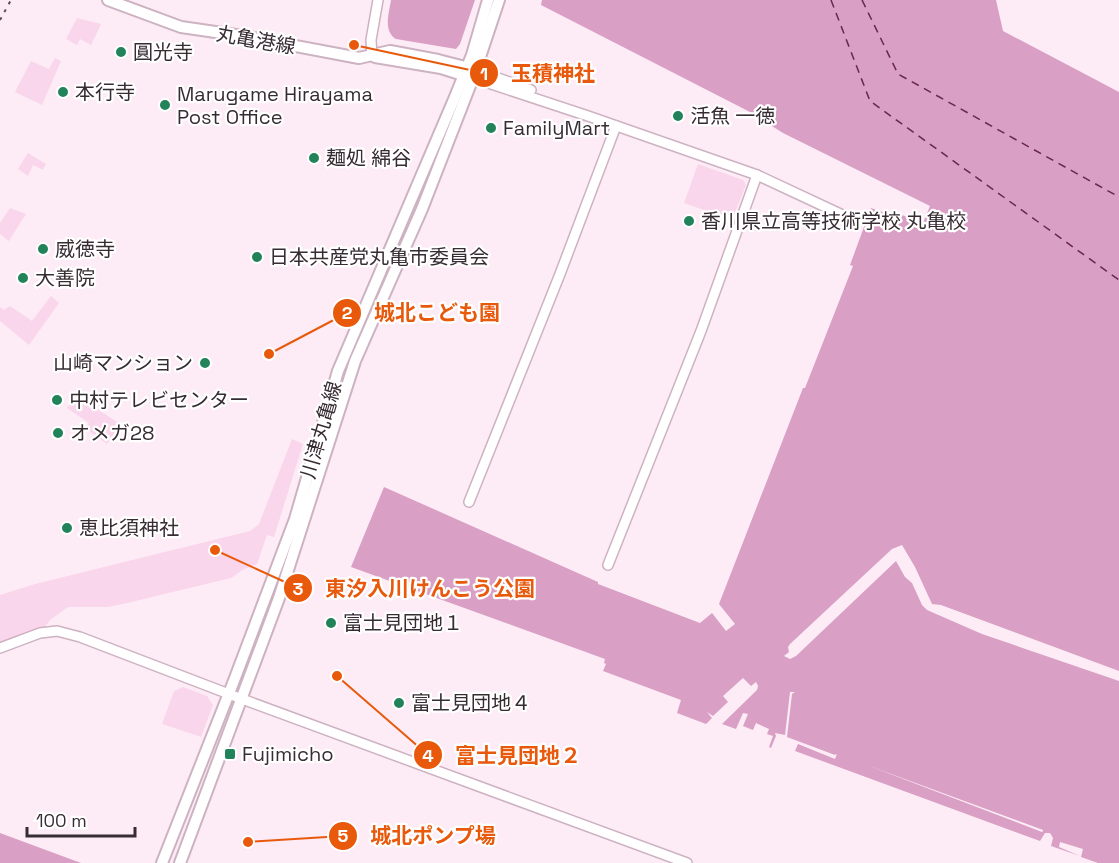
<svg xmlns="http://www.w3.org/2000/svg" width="1119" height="863" font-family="'Space Grotesk','Noto Sans JP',sans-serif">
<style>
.green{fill:#f9d6eb}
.water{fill:#d99fc4;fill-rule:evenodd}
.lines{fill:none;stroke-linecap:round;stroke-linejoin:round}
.ferry{stroke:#6a2655;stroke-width:1.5;stroke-dasharray:8 6;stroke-linecap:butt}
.tertiary-casing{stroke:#cdb2c2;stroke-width:12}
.secondary-casing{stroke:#cdb2c2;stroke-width:14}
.tertiary{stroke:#fff;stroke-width:9}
.secondary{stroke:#fff;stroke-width:10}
.rail{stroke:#584c53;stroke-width:2;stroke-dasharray:3 6;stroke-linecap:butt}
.poi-dot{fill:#22835b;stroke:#fff;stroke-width:2}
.labels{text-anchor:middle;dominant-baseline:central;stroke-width:4.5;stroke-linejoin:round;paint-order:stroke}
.street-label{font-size:20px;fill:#372c32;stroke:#fff}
.poi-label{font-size:20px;fill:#372c32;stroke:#fff;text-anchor:start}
.leader{fill:none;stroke:#e8590c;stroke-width:2}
.callout-dot{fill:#e8590c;stroke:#fff;stroke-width:2}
.mark-label{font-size:18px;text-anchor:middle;font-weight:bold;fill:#fff}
.callout-label{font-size:21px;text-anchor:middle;font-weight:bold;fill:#e8590c;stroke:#fff;stroke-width:4.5;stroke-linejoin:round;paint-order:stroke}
</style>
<rect width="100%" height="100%" fill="#fdecf6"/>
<g class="green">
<polygon points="77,18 101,24 91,45 80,39 77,45 66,39"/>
<polygon points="55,58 61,61 42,105 15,92 31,61 49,69"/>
<polygon points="28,153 46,164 43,170 33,165 28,176 18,169"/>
<polygon points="698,164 743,180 746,185 732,220 684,203"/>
<polygon points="10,208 26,214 9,241 0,234 0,223"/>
<polygon points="51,296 59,303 29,345 0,321 0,307 4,310 10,306 32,321"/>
<polygon points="76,395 120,424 107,444 85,428 89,423 67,408"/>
<polygon points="292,439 303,444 274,537 267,535 257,564 244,569 231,578 123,604 107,607 68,607 50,620 44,628 0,644 0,595 35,584 250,531 259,524"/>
<polygon points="183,687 207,696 213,705 201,737 162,724 174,691"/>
</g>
<g class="water">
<path d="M391,0h84l-15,44 -4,5 -60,-10c-13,-8 -7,-26 -5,-39z"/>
<path d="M542,0h454l7,31 116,61v579l-178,-66 -9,-1 -17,-37 -13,-22 -10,4 -102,95 -2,3 1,5 -5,4 6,3 6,-3 100,-95 9,16 7,6 10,22 5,5 55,24 137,47v182h-21l-17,-6 2,-8 -23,-7 -1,5 21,9 -29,-10 2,-8 -3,-5h-5l-5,8 -245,-90 3,-7 37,15 2,-5 -2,1 -48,-18 5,-43 3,-2h-5l-5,43 -10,-2 1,3 -5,12 -2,-1 4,-11 -6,-2 2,-5 -13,-6 -3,7 -10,-4 5,-12 -5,-1 -7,16 -14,-5 35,-34 1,-4 -2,-4 -5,4 -8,-8 -20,18 5,6 -15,14 -6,-4 5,6 -6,6 -29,-11 4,-13 -78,-29 3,-7 -2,-1 1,-4 -254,-92 33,-80 214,95v2l102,39 12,-10 14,18 9,-7 -16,-20 84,-216h2l48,-122 -3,-1 21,-57 17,6 6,-2 29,11 7,-17 -147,-73 -33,-21 -209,-107zM864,764l179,66v1l-1,1z"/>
<polygon points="0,833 81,863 0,863"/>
</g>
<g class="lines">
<g class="ferry">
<polyline points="831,0 870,101 1119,280"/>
<polyline points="862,0 898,74 1119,197"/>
</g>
<g class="tertiary-casing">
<g id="tertiary">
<polyline points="372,56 371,40 378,0"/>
<polyline points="476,70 531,90"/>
<polyline points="473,78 588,116 757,175 849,218"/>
<polyline points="469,502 560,274 616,126"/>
<polyline points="608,565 701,331 757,175"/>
<polyline points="0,648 40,633 57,631 80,637 242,699 687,863"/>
</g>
</g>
<g class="secondary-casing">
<g id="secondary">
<polyline points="108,0 181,27 243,36 359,58 390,51 438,60 473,69"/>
<polyline points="375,57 441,68 469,77"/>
<polyline points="162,863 235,678 295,519 338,371 455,97 472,55 488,0"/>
<polyline points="180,863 279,598 355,361 422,209 473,78 499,0"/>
</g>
</g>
<use href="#tertiary" class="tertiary"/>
<use href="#secondary" class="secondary"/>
<polyline class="rail" points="0,20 11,0"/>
</g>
<g class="poi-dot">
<circle cx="121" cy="52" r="6"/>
<circle cx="63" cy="92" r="6"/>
<circle cx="165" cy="105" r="6"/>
<circle cx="678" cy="116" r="6"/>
<circle cx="491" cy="128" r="6"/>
<circle cx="314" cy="158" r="6"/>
<circle cx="689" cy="221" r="6"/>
<circle cx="43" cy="249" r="6"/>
<circle cx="257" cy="257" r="6"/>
<circle cx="23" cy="278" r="6"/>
<circle cx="205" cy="363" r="6"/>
<circle cx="57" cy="400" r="6"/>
<circle cx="58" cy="433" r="6"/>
<circle cx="67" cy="528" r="6"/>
<circle cx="331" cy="623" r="6"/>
<circle cx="399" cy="703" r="6"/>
<rect x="224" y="748" width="12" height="12" rx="3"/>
</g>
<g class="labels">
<g class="street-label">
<text transform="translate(256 40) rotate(10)">丸亀港線</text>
<text transform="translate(321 430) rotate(-74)">川津丸亀線</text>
</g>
<g class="poi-label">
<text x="133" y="52">圓光寺</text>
<text x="75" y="92">本行寺</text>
<text x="177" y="94">Marugame Hirayama<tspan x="177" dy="23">Post Office</tspan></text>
<text x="690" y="116">活魚 一徳</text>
<text x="503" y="128">FamilyMart</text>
<text x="326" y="158">麺処 綿谷</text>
<text x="701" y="221">香川県立高等技術学校 丸亀校</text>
<text x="55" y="249">威徳寺</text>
<text x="269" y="257">日本共産党丸亀市委員会</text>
<text x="35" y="278">大善院</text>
<text x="193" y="363" text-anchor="end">山崎マンション</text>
<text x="69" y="400">中村テレビセンター</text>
<text x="70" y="433">オメガ28</text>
<text x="79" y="528">恵比須神社</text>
<text x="343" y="623">富士見団地１</text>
<text x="411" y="703">富士見団地４</text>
<text x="242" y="754">Fujimicho</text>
</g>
</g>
<path class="leader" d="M354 45L484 73M269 354L347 313M215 550L298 588M337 676L428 755M248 842L343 836"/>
<g class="callout-dot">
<circle cx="354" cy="45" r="6"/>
<circle cx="269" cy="354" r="6"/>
<circle cx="215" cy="550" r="6"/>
<circle cx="337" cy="676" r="6"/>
<circle cx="248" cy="842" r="6"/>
<circle cx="484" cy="73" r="15"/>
<circle cx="347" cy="313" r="15"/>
<circle cx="298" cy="588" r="15"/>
<circle cx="428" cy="755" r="15"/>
<circle cx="343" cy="836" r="15"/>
</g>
<g class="mark-label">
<text x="484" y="80">1</text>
<text x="347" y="319">2</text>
<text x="298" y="595">3</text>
<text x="428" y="762">4</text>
<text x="343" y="842">5</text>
</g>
<g class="callout-label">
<text x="553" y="81">玉積神社</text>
<text x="437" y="320">城北こども園</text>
<text x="430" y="596">東汐入川けんこう公園</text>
<text x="518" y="763">富士見団地２</text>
<text x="433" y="843">城北ポンプ場</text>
</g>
<path d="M27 827v9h108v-9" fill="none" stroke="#372c32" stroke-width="3"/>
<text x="36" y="827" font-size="18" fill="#372c32" stroke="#ffffff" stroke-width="4.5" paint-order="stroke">100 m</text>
</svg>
